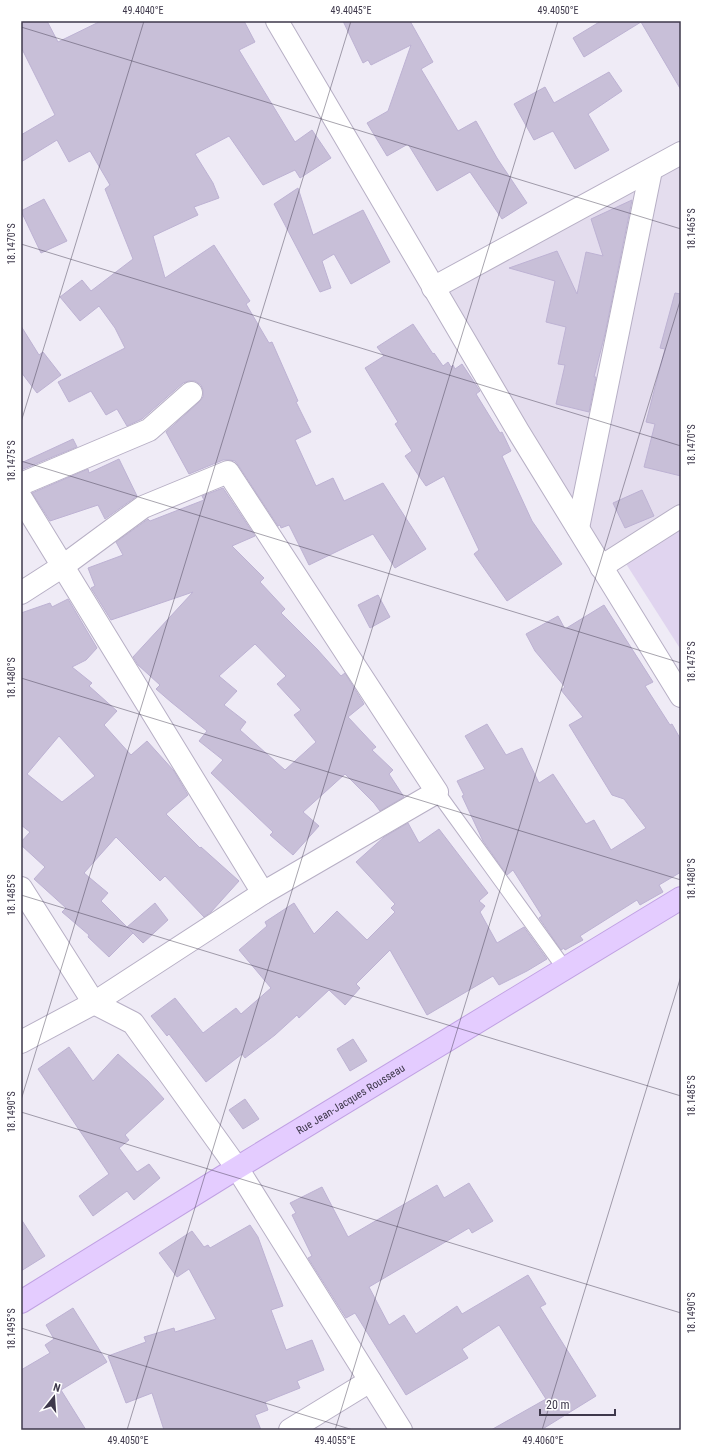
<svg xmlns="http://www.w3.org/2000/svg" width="702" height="1451" font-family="'Roboto Condensed',sans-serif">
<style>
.residential{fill:#e4ddee}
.education{fill:#e0d4ef}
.building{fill:#c8bfd8;stroke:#bdb2d3;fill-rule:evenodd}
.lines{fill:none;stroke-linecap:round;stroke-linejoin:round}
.lane-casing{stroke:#b7afc5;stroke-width:16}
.street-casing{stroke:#b7afc5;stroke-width:24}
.secondary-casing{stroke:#c0a1e3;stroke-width:24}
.lane{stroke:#fff;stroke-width:14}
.street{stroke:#fff;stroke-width:22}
.secondary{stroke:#e4ccff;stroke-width:22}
.ticks{fill:none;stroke:#3e384b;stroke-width:1;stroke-opacity:0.45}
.labels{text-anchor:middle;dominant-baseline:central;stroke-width:3.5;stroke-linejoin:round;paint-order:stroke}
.street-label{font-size:11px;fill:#3e384b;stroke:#fff}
.neatline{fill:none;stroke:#3e384b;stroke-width:1.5}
.ticks-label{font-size:10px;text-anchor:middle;fill:#3e384b}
</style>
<rect width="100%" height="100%" fill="#efebf6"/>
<polygon class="residential" points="681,153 681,516 601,567 433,288"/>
<polygon class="education" points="681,522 681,650 623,559"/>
<g class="building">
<polygon points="21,21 47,21 58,42 101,21 244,21 255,42 239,50 295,142 312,130 331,158 300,178 295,170 263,185 229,136 195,154 213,183 219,198 194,207 198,215 153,236 165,278 214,245 250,301 246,304 269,343 272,342 298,401 296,402 311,432 295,440 316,486 333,478 344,501 383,483 426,549 395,568 373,534 309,565 289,525 281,528 280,525 278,526 238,465 235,461 229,460 223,460 189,474 166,432 199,402 203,397 203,390 201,385 195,381 189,381 183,383 142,419 127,426 117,409 106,415 91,391 69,402 58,382 125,348 115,328 99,306 80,321 60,297 82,280 91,291 133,259 105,189 110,185 90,151 69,162 57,140 21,162 21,135 55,115 21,47"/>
<polygon points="343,21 410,21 433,62 421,69 458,131 476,121 497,158 527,203 502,219 470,172 437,191 408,144 387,156 367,123 388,111 411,45 371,65 368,60 363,63"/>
<polygon points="601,21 681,21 681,90 641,22 584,57 573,38"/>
<polygon points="609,72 622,91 588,114 609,150 575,169 553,131 534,140 514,104 545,87 554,103"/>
<polygon points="298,188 313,235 363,210 390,262 351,284 334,254 322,261 331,288 320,292 274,204"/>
<polygon points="44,199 67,241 41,253 21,211"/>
<polygon points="632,200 605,334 594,377 596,377 589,412 556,404 565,365 558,364 566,327 546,322 555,281 509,268 557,251 577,294 586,252 603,256 591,219"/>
<polygon points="675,293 681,294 681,476 644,467 655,424 646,422 665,349 660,348"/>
<polygon points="413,324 433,354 434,353 443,366 448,362 451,367 453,365 455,369 462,364 480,391 476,394 500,433 502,432 511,451 502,456 532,521 562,564 507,601 474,554 479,550 444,476 426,486 405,456 412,451 395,424 398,422 365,368 384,356 377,347"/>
<polygon points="21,326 39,355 43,352 61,375 37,393 21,372"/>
<polygon points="73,439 77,447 21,470 21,463"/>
<polygon points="119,459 137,496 105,519 98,505 50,521 32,493 88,469 89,473"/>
<path d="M223,488l32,48 -23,10 32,32 -4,4 25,27 -4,4 36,36 24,27 4,-3 19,31 -16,13 28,30 -4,3 21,20 -4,4 15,23 -24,14 -6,-8 -29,-29 -42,38 16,14 -26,29 -23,-20 3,-3 -62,-59 12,-13 -24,-19 8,-10 -36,-29 -15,-13 4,-4 -22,-20 -5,-8 60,-65 -82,28 -20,-32 4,-2 -7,-18 35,-13 -7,-13 32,-23 2,2 54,-21 -2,-4zM255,644l31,32 -9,8 24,26 -7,5 22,27 -31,28 -45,-40 6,-8 -22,-17 13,-14 -18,-15z"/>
<polygon points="642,490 654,516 625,528 613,503"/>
<polygon points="378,595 390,617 370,628 358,605"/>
<path d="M68,599l29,49 -11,12 -14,7 20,16 -3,3 28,25 -13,14 27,30 16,-14 27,30 14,24 -22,19 34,34 1,-1 38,34 -28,31 -7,5 -39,-41 -5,5 -44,-44 -32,36 24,20 -7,8 32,32 -24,24 -21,-20 1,-2 -27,-23 4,-4 -32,-29 11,-12 -24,-22v-3l9,-10 -9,-7v-212l29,-10 2,4zM59,736l36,40 -33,26 -35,-28z"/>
<polygon points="604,605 653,682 645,686 670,725 672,724 681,740 681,872 659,885 663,892 640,905 637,900 580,936 583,940 565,950 564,948 561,950 539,918 542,916 513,870 507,875 483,841 462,796 464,795 457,781 485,769 465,736 487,724 506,755 522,748 539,783 553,774 586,824 594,820 611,850 646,828 624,799 612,795 569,725 583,717 561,690 565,687 535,651 526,634 558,616 565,629"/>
<polygon points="408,823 419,843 439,829 488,893 479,901 485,906 480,912 497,943 524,927 547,959 527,971 499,985 493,976 427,1015 390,950 356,984 360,988 345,1005 329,990 299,1018 297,1015 275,1035 245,1058 242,1054 206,1082 169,1034 167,1036 151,1016 175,998 203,1033 236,1008 241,1014 271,988 239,950 267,926 265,922 294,903 314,934 337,911 367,940 395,912 391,908 395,904 356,862 384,837"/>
<polygon points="155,903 168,920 143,943 127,927"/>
<polygon points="353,1039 367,1061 350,1071 337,1049"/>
<polygon points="69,1047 93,1081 118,1054 148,1081 164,1099 125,1135 129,1140 119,1148 137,1172 149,1164 160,1178 134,1200 127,1191 93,1216 79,1196 109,1174 38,1069"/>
<polygon points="245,1099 259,1119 243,1129 229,1110"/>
<polygon points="469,1183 493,1221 472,1233 469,1228 369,1287 389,1325 404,1315 416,1334 457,1306 462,1314 528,1275 546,1304 540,1307 596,1396 541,1430 491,1430 546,1399 499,1325 462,1349 468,1358 406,1395 355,1313 346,1318 308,1258 312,1256 292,1215 296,1213 290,1203 322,1187 348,1237 437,1185 444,1198"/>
<polygon points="21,1219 45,1256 21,1271"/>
<polygon points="250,1225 258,1237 283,1306 271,1310 286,1350 312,1340 324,1370 297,1381 300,1388 265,1402 268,1410 255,1415 261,1430 164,1430 152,1393 126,1403 108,1356 146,1342 144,1337 174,1328 175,1332 216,1319 189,1269 177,1277 159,1253 192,1231 204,1247 208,1245 210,1248"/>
<polygon points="73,1308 107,1362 61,1390 86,1430 21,1430 21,1370 50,1353 45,1345 54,1339 46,1325"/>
</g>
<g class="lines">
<g class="lane-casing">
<polyline id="lane" points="437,792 565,969"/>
</g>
<g class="street-casing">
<g id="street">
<polyline points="277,21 518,431 681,696"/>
<polyline points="433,288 681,153"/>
<polyline points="21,484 149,430 191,393"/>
<polyline points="21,498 263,893"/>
<polyline points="578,528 651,170"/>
<polyline points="601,567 681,516"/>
<polyline points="21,593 63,566 143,507 228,472 437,792 263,893 94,1003 21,1042"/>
<polyline points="21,888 94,1003 133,1023 237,1168 401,1430"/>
<polyline points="290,1430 370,1381"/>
</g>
</g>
<g class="secondary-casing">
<g id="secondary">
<path id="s1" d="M21,1302l216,-134 444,-270"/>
</g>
</g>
<use href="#lane" class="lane"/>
<use href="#street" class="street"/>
<use href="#secondary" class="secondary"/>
</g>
<path class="ticks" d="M21,27l660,202M21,244l660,202M21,422l123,-401M21,461l660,202M21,678l660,202M21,895l660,201M21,1100l330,-1079M21,1112l660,201M21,1328l332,102M127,1430l431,-1409M335,1430l346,-1132M542,1430l139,-454"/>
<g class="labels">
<g class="street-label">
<text stroke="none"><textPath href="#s1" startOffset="387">Rue Jean-Jacques Rousseau</textPath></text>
</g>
</g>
<rect width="702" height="1451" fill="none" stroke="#ffffff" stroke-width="44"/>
<g transform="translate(54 1397) rotate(17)" stroke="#ffffff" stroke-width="3" paint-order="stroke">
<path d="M0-3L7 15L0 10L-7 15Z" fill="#3e384b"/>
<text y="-6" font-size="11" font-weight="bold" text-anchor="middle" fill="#3e384b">N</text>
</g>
<path d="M540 1409v6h75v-6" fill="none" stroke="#3e384b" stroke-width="2"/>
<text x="546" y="1409" font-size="12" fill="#3e384b" stroke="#ffffff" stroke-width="3" paint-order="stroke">20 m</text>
<rect x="22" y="22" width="658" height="1407" class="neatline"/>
<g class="ticks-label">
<text x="143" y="14">49.4040°E</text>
<text x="351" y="14">49.4045°E</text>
<text x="558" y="14">49.4050°E</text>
<text transform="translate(691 229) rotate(-90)" y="4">18.1465°S</text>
<text transform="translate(11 244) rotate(-90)" y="4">18.1470°S</text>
<text transform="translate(691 445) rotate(-90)" y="4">18.1470°S</text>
<text transform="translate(11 461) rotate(-90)" y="4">18.1475°S</text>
<text transform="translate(691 662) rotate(-90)" y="4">18.1475°S</text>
<text transform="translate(11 678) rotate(-90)" y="4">18.1480°S</text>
<text transform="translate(691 879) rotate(-90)" y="4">18.1480°S</text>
<text transform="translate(11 895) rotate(-90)" y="4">18.1485°S</text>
<text transform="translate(691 1096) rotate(-90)" y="4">18.1485°S</text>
<text transform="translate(11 1112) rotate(-90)" y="4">18.1490°S</text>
<text transform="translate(691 1313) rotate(-90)" y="4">18.1490°S</text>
<text transform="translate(11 1329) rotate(-90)" y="4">18.1495°S</text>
<text x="128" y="1444">49.4050°E</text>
<text x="335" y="1444">49.4055°E</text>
<text x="543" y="1444">49.4060°E</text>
</g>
</svg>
